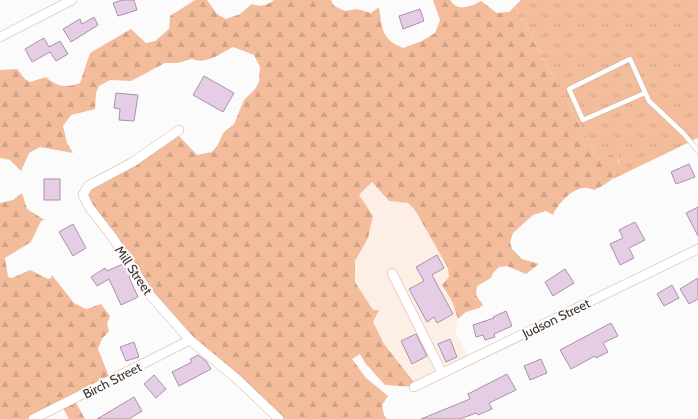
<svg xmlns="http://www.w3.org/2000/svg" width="698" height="419" font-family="Cabin,sans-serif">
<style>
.built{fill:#feefe6}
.grass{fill:url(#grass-tufts)}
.forest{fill:url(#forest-firs)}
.building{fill:#e5cde5;stroke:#a992a9}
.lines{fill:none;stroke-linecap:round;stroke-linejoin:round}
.service-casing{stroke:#d0b2a2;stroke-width:5.5}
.minor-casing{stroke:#d0b2a2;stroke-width:10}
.service{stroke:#fff;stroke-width:4.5}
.minor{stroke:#fff;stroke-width:9}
.labels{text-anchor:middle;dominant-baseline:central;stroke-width:4;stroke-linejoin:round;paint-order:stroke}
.street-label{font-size:13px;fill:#40342d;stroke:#fbfbfb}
</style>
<defs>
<pattern id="grass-tufts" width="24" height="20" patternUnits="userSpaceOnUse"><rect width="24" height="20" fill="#f3bc9b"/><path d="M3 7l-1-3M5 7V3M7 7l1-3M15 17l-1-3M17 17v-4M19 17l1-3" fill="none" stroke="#d1a286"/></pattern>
<pattern id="forest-firs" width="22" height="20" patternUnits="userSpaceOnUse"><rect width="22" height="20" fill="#f3bc9b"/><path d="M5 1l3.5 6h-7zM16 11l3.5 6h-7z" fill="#d1a286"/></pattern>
</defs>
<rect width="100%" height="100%" fill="#fbfbfb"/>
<polygon class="built" points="372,182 389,201 408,203 415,210 448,268 449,277 443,285 452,301 458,319 455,330 458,338 472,362 417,386 384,344 373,322 373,310 355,282 355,261 368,238 359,195"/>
<polygon class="grass" points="521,0 698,0 698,138 613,179 619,163 618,153 599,160 515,6"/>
<g class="forest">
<path d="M195,0h12l10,14 9,5 14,-5 12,-10c9,3 14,2 22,-4h57l3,6 11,5 12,-2 14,4 8,-6c3,21 2,32 24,41l19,-7 13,-8 5,-13 -7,-20h17c8,12 20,7 31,1l16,12 12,-1 6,-6 84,154 19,-8c3,23 -5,29 -24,38 -3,-1 -7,-3 -10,-2 -13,1 -26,16 -31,27l-7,-4 -13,4 -20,18 -3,9 2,7 10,10 17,5 -13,10 -19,-8 -8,1 -6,6 -2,5 -14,8 -1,9 7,10 -4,3 -13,4 -8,7 -6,-18 -10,-16 7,-8 -1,-9 -33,-58 -7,-7 -19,-2 -17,-19 -13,13 14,21 -5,22 -13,23v21l18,28h6l-6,12 11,22 33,42 -2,1 -30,-2 -20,-22 -5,-9 -8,5 14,19 22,18 -6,9 2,10 3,4h-110l-116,-111 -76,-114 6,-9 87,-50 19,20 15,-3 5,-6 7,-14 10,-8 10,-24 11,-11 4,-7 1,-15 -6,-12 -21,-8c-14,7 -26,18 -41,12l-15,4h-12l-34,18 -21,-1 -11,6 -3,7 -1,16 -24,6 -8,11 4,17 6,10 -33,-6 -11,6 -8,18 -11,-11 -10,-2v-88l17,-1 8,10 5,3 16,-5c11,10 20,11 34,6l10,-30 41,-24 15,14 9,-2 14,-12 1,-13z"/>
<polygon points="22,193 27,209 43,219 45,219 41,221 31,242 5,258 8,277 12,278 30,270 48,279 51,278 52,275 74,303 86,309 101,304 110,316 107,324 109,331 102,339 98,349 110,379 75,401 85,419 69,419 63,408 38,419 0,419 0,203 13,200"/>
</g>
<g class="building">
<polygon points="122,0 134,0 137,10 118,16 113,3"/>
<polygon points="420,9 424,21 403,29 399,16"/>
<polygon points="94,17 98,25 71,42 63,29 80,19 82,24"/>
<polygon points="44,38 49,47 60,41 68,54 56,61 50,52 32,62 25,49"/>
<polygon points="204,76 234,93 223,112 193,95"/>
<polygon points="116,93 138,95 134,121 119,120 120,109 114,108"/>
<polygon points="689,164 695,177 676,184 671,172"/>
<rect x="44" y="179" width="16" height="21"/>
<polygon points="698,207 698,236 686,213"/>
<polygon points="635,222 645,240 629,248 634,258 620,265 610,244 623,238 619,230"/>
<polygon points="73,224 86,248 73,256 59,232"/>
<polygon points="437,255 444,268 432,275 453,314 437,323 434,317 427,322 409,289 424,281 416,267"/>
<polygon points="123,264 131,276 129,277 138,297 121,305 109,279 97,286 91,277 105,268 107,271"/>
<polygon points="565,269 574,283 553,296 545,282"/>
<polygon points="698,278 698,299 689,304 680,289"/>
<polygon points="672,285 679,298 664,306 657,294"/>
<polygon points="506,311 512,326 494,334 495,337 485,340 483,335 476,337 473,325 494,318 493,317"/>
<polygon points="611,323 618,336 603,343 608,352 596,358 595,356 571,369 560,350"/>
<polygon points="416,334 427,356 412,364 401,341"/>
<polygon points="450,339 457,357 446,362 438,344"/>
<polygon points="134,342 139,357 126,361 120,347"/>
<polygon points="198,355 206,361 211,369 179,386 172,372 192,362 190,359"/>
<polygon points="541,359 547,373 530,380 524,366"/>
<polygon points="507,374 516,390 489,403 492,409 478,415 476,413 460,419 421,419 470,399 468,394"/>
<polygon points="154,375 166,389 156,398 144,384"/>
<polygon points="134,397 142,411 129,419 97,419"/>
</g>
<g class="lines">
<g class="service-casing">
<polyline id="service" points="645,93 583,120 569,89 630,59 649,101 683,133 698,151"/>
</g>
<g class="minor-casing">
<g id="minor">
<polyline points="0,37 72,0"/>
<polyline points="179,130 133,162 88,186 83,195 89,207 113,238 151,296 190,340 237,379 279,419"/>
<polyline points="392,273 442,373"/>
<polyline points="414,387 698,249"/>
<polyline points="33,419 190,340"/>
</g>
</g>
<use href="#service" class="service"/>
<use href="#minor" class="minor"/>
</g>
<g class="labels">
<g class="street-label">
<text transform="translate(134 270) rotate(56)">Mill Street</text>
<text transform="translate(556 318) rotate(-26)">Judson Street</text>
<text transform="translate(112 380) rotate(-27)">Birch Street</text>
</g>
</g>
</svg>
